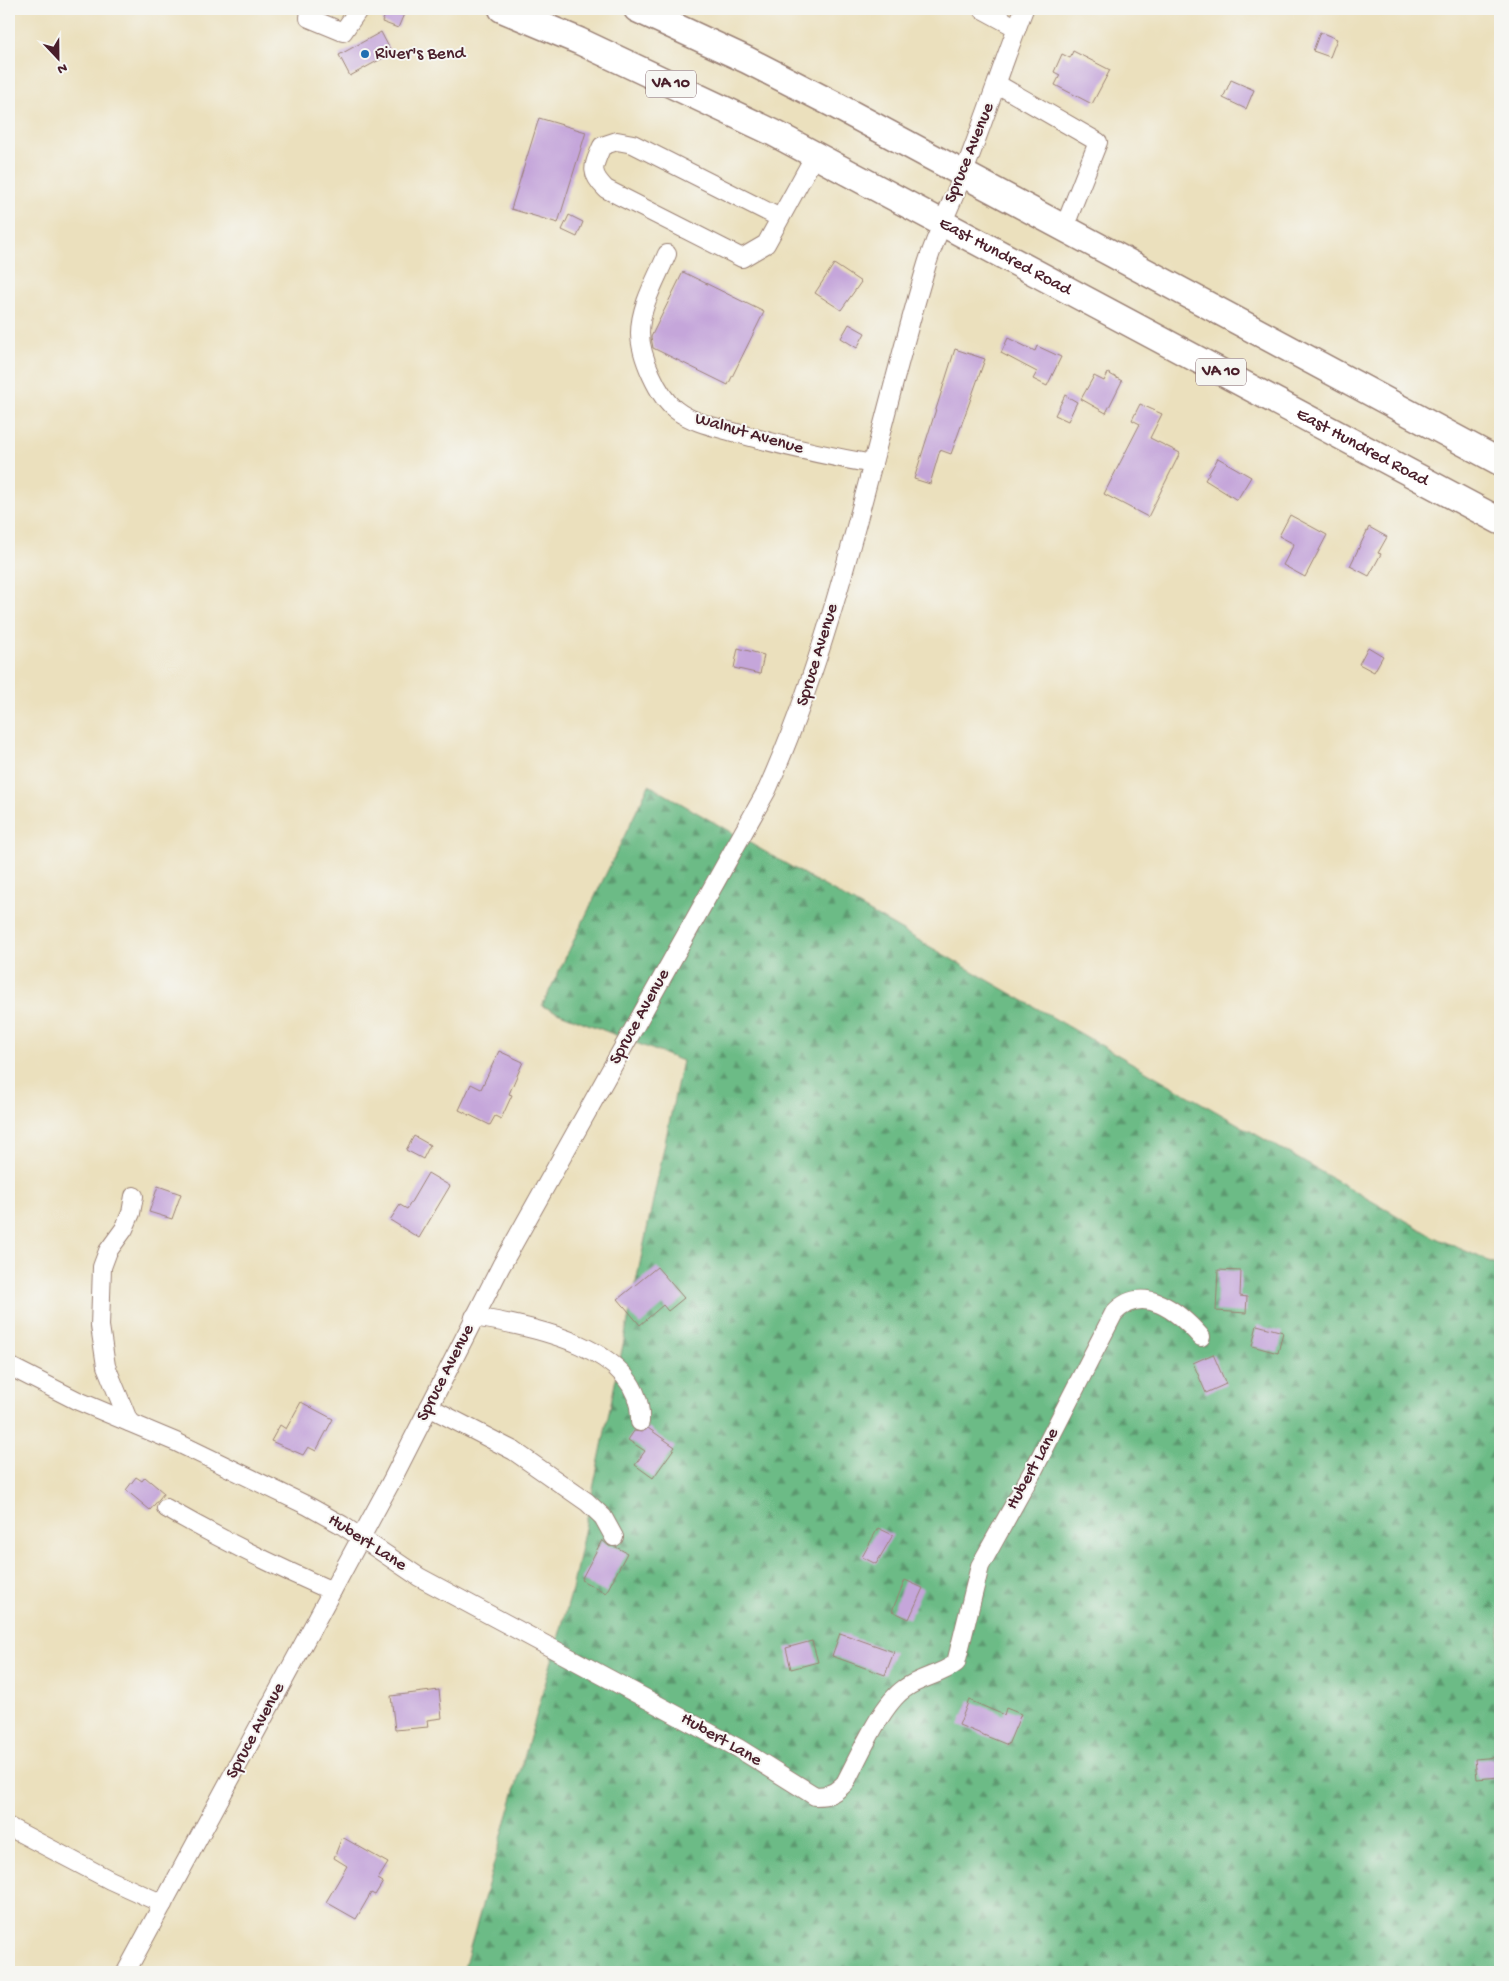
<svg xmlns="http://www.w3.org/2000/svg" width="1509" height="1981" font-family="'Gochi Hand',sans-serif">
<style>
.forest{fill:url(#forest-firs);stroke:#5b6d58}
.building{fill:#c5a6da}
.lines{fill:none;stroke-linecap:round;stroke-linejoin:round}
.minor-casing{stroke:#9a8074;stroke-width:20}
.highway-casing{stroke:#9a8074;stroke-width:29}
.minor{stroke:#fff;stroke-width:18}
.highway{stroke:#fff;stroke-width:26}
.poi-dot{fill:#1f6fb2;stroke:#f6f6f2;stroke-width:2}
.labels{text-anchor:middle;dominant-baseline:central;stroke-width:4;stroke-linejoin:round;paint-order:stroke}
.shield{fill:#f6f6f2;stroke:#7e6067;stroke-width:1}
.shield-label{font-size:16px;font-weight:bold;fill:#4a1f2b}
.poi-label{font-size:18px;fill:#4a1f2b;stroke:#f6f6f2;text-anchor:start}
.street-label{font-size:18px;fill:#4a1f2b;stroke:#f6f6f2}
</style>
<defs>
<pattern id="forest-firs" width="22" height="20" patternUnits="userSpaceOnUse" patternTransform="scale(1.25)"><rect width="22" height="20" fill="#6cbb86"/><path d="M5 1l3.5 6h-7zM16 11l3.5 6h-7z" fill="#5b976e"/></pattern>
</defs>
<rect width="100%" height="100%" fill="#f6f6f2"/>
<filter id="ink" filterUnits="userSpaceOnUse"><feTurbulence type="fractalNoise" baseFrequency=".02" numOctaves="2"/><feDisplacementMap in="SourceGraphic" scale="10" xChannelSelector="R" yChannelSelector="G"/><feConvolveMatrix kernelMatrix="1 2 1 2 8 2 1 2 1" color-interpolation-filters="sRGB"/></filter>
<filter id="wash" filterUnits="userSpaceOnUse"><feTurbulence type="fractalNoise" baseFrequency=".0096" numOctaves="4" result="noise"/><feDisplacementMap in="SourceGraphic" scale="20" xChannelSelector="R" yChannelSelector="G"/><feGaussianBlur stdDeviation="1.12" result="paint"/><feColorMatrix in="noise" values="0 0 0 0 0 0 0 0 0 0 0 0 0 0 0 0 0 1.4 0 .05"/><feComposite in="paint" operator="in"/></filter>
<g filter="url(#wash)">
<rect width="100%" height="100%" fill="#ebe0bd"/>
<polygon class="forest" points="649,785 1436,1238 1500,1266 1500,1972 1222,1972 1217,1970 1216,1972 463,1972 572,1590 682,1061 542,1006"/>
<g id="blocks">
<g class="building">
<polygon points="388,9 404,14 398,28 382,22"/>
<polygon points="381,32 392,53 350,76 339,55"/>
<polygon points="1320,32 1337,39 1330,57 1313,51"/>
<polygon points="1073,51 1110,70 1092,104 1055,85 1060,75 1054,72 1062,54 1070,58"/>
<polygon points="1231,80 1254,90 1246,109 1223,98"/>
<polygon points="539,118 586,132 558,223 511,209"/>
<polygon points="569,215 583,222 577,237 562,230"/>
<polygon points="834,264 861,282 841,310 815,293"/>
<polygon points="683,272 764,312 728,385 653,348 651,337"/>
<polygon points="849,324 865,333 857,348 841,338"/>
<polygon points="1008,338 1035,351 1037,346 1061,357 1047,386 1033,379 1037,372 1001,353"/>
<polygon points="955,349 985,359 951,454 940,450 930,484 914,479"/>
<polygon points="1108,373 1122,381 1106,413 1081,399 1094,376 1104,381"/>
<polygon points="1065,395 1077,402 1068,421 1055,415"/>
<polygon points="1140,404 1162,414 1150,438 1180,453 1148,517 1104,494 1140,424 1132,420"/>
<polygon points="1218,458 1251,477 1237,500 1205,480"/>
<polygon points="1290,515 1327,535 1305,577 1283,565 1294,544 1279,536"/>
<polygon points="1369,527 1387,537 1378,553 1381,554 1369,576 1350,566"/>
<polygon points="1368,647 1383,656 1374,672 1359,664"/>
<polygon points="738,648 764,655 760,674 734,668"/>
<polygon points="499,1051 523,1062 509,1094 512,1095 501,1119 495,1116 490,1125 459,1110 471,1084 481,1089"/>
<polygon points="414,1136 430,1145 423,1159 406,1150"/>
<polygon points="428,1173 450,1186 419,1238 390,1220 400,1205 407,1209"/>
<polygon points="158,1186 181,1194 172,1219 149,1212"/>
<polygon points="657,1267 684,1298 668,1311 663,1305 640,1325 618,1299"/>
<polygon points="1218,1270 1241,1271 1240,1296 1247,1297 1246,1313 1216,1311"/>
<polygon points="1257,1325 1283,1332 1278,1353 1252,1346"/>
<polygon points="1213,1354 1226,1384 1206,1393 1193,1363"/>
<polygon points="301,1402 333,1419 316,1451 308,1447 303,1455 271,1441 280,1425 286,1429"/>
<polygon points="648,1428 675,1447 653,1478 635,1465 645,1451 628,1440 634,1431 642,1432"/>
<polygon points="136,1477 142,1481 145,1477 164,1493 150,1510 126,1490"/>
<polygon points="878,1528 893,1535 876,1564 862,1557"/>
<polygon points="602,1540 609,1546 616,1547 627,1553 606,1593 581,1580"/>
<polygon points="905,1580 923,1588 909,1619 892,1611"/>
<polygon points="840,1633 894,1652 885,1675 832,1656"/>
<polygon points="812,1641 818,1662 791,1669 786,1648"/>
<polygon points="439,1690 442,1718 427,1720 428,1727 395,1730 391,1696"/>
<polygon points="969,1700 1004,1715 1006,1708 1021,1714 1008,1745 959,1725"/>
<polygon points="1498,1757 1499,1777 1477,1779 1475,1759"/>
<polygon points="342,1837 388,1863 378,1879 383,1882 375,1895 371,1893 356,1919 326,1902 347,1866 334,1858"/>
</g>
</g>
</g>
<g filter="url(#ink)">
<use href="#blocks" fill-opacity="0" stroke="#9a8074" stroke-width="1"/>
<g class="lines">
<g class="minor-casing">
<g id="minor">
<polyline points="310,9 309,18 343,32 359,9"/>
<polyline points="982,9 1017,28"/>
<polyline points="997,84 1098,142 1064,228"/>
<path d="M780,218l-147,-74 -16,-3 -15,5c-9,21 -13,26 4,43l136,69 24,-14 49,-89"/>
<path d="M667,254c-10,24 -27,52 -27,79 0,22 18,64 36,77 15,12 39,17 57,22 46,13 93,24 140,32"/>
<path d="M474,1317c56,9 170,30 166,105"/>
<path d="M9,1366l67,34 100,42 132,64 34,19 77,52 319,171 77,48c14,0 20,-3 30,-13 14,-26 36,-78 59,-94 16,-12 37,-14 52,-26l24,-97 54,-97 80,-156c29,-31 65,-1 87,24"/>
<polyline points="429,1407 514,1451 587,1502 603,1517 614,1537"/>
<polyline points="129,1422 106,1366 100,1326 102,1267 108,1251 124,1229 131,1213 134,1196"/>
<path d="M166,1508c54,31 109,58 166,83"/>
<polyline points="9,1827 110,1880 163,1904"/>
<path d="M126,1972l265,-490 110,-216 266,-476c75,-168 107,-350 160,-526 10,-32 25,-61 37,-92 21,-54 39,-109 60,-163"/>
</g>
</g>
<g class="highway-casing">
<g id="highway">
<path id="s1" d="M502,9l77,32 193,91 728,389"/>
<polyline points="637,9 747,60 835,105 1500,462"/>
</g>
</g>
<use href="#minor" class="minor"/>
<use href="#highway" class="highway"/>
</g>
</g>
<circle class="poi-dot" cx="365" cy="54" r="5"/>
<g class="labels">
<g class="shield">
<rect x="646" y="70.5" width="50" height="27" rx="4"/>
<rect x="1196" y="358.5" width="50" height="27" rx="4"/>
</g>
<g class="shield-label">
<text x="671" y="84">VA 10</text>
<text x="1221" y="372">VA 10</text>
</g>
<g class="poi-label">
<text x="375" y="54">River's Bend</text>
</g>
<g class="street-label">
<text transform="translate(970 153) rotate(-68)">Spruce Avenue</text>
<text stroke="none"><textPath href="#s1" startOffset="561">East Hundred Road</textPath></text>
<text transform="translate(749 434) rotate(16)">Walnut Avenue</text>
<text stroke="none"><textPath href="#s1" startOffset="966">East Hundred Road</textPath></text>
<text transform="translate(818 655) rotate(-73)">Spruce Avenue</text>
<text transform="translate(640 1017) rotate(-61)">Spruce Avenue</text>
<text transform="translate(446 1373) rotate(-63)">Spruce Avenue</text>
<text transform="translate(1033 1469) rotate(-61)">Hubert Lane</text>
<text transform="translate(367 1543) rotate(33)">Hubert Lane</text>
<text transform="translate(256 1731) rotate(-62)">Spruce Avenue</text>
<text transform="translate(721 1740) rotate(30)">Hubert Lane</text>
</g>
</g>
<rect width="1509" height="1981" fill="none" stroke="#f6f6f2" stroke-width="30"/>
<g transform="translate(58 58) rotate(158)" stroke="#f6f6f2" stroke-width="4" paint-order="stroke">
<path d="M0-4L9 19L0 12L-9 19Z" fill="#4a1f2b"/>
<text y="-8" font-size="14" font-weight="bold" text-anchor="middle" fill="#4a1f2b">N</text>
</g>
</svg>
